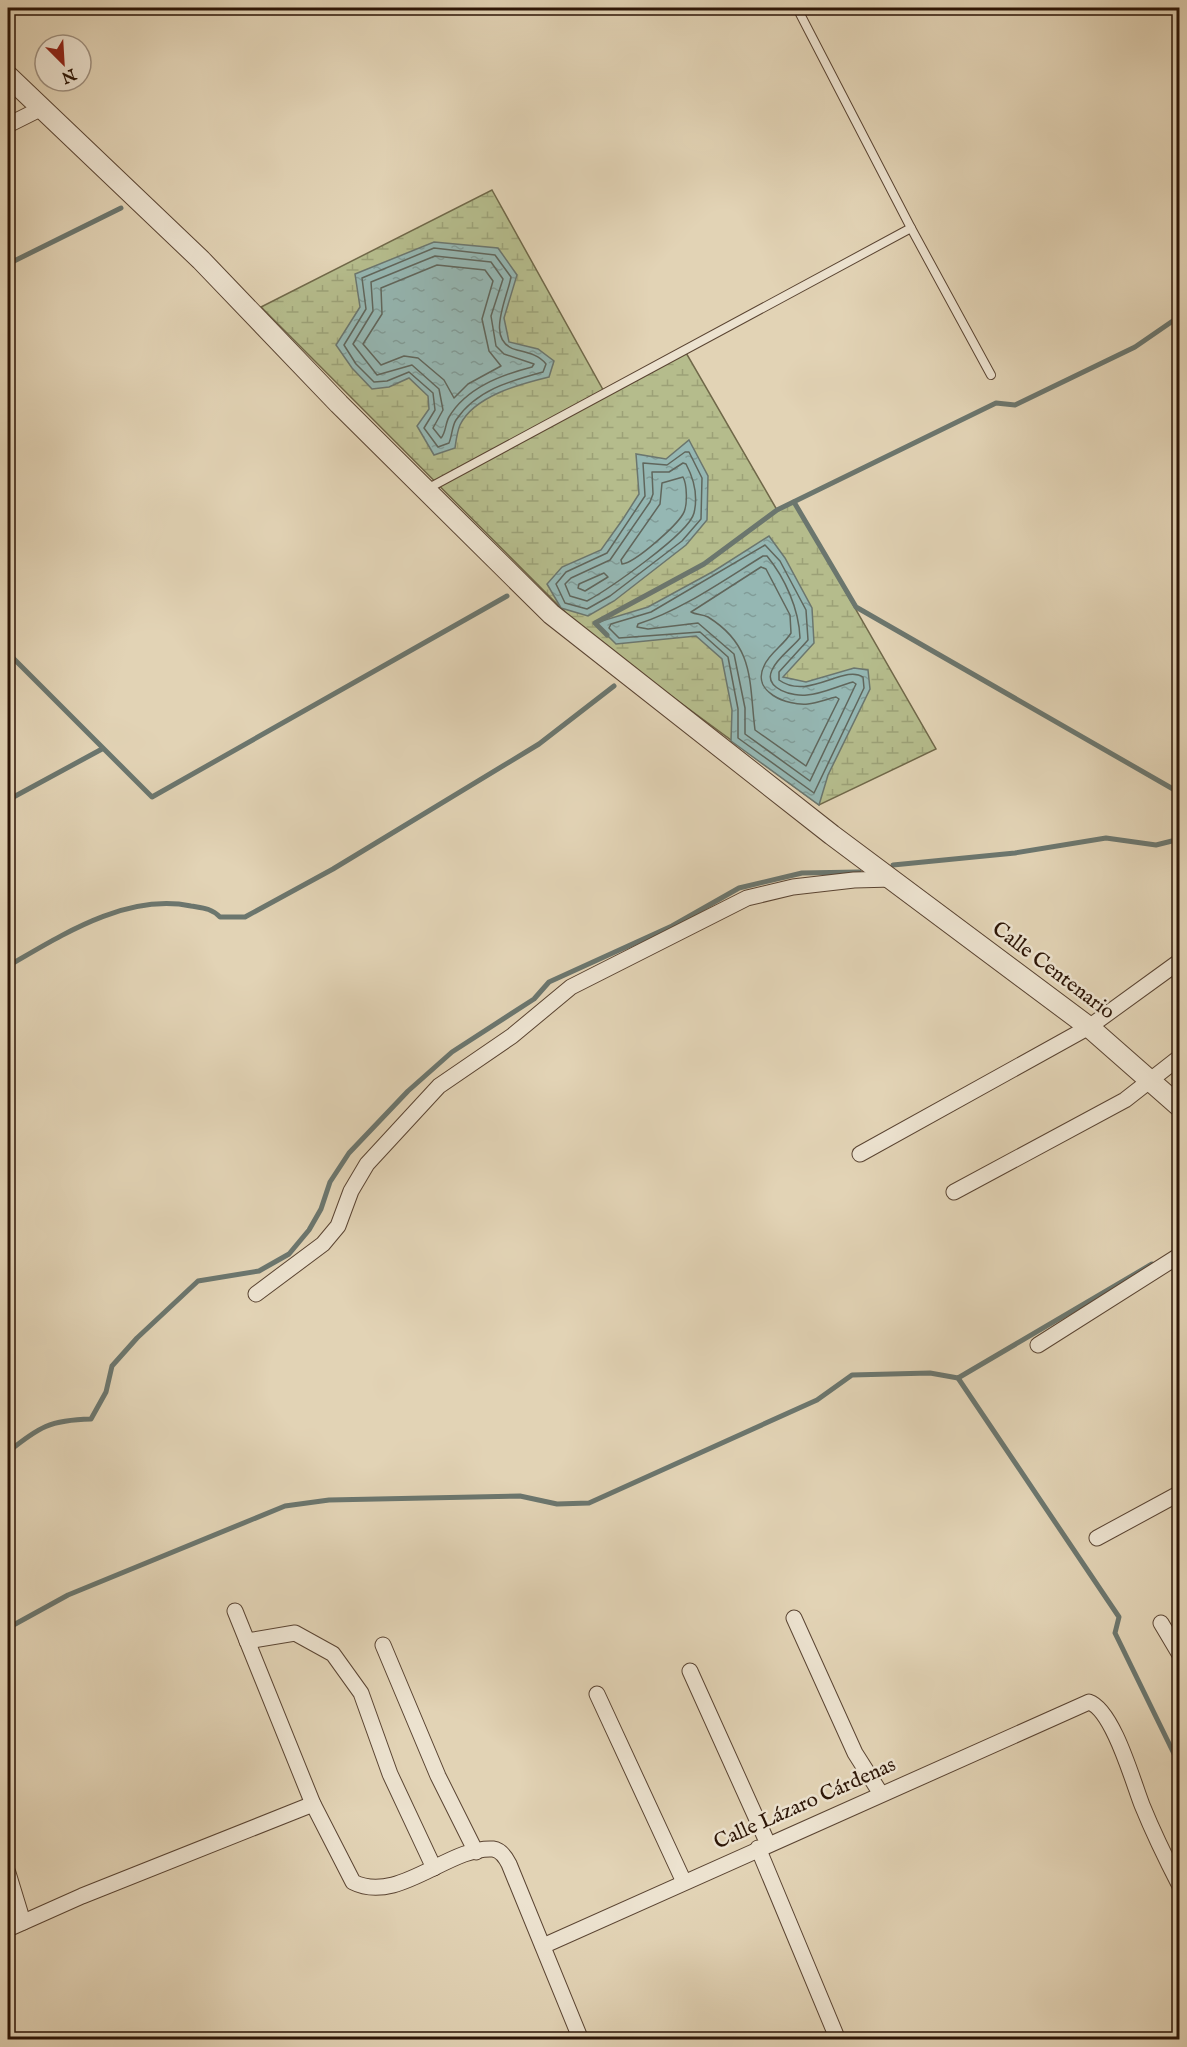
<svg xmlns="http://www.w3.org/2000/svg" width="1187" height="2047" font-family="'IM FELL English',serif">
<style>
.wetland{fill:url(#wetland-marsh);stroke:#706849;stroke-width:1.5}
.water{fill:url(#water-ripples);stroke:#6b766e;stroke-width:1.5}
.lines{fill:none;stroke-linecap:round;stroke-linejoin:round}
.shore{stroke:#60665c;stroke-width:1.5}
.stream{stroke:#6b766e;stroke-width:5}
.service-casing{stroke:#5a4432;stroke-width:10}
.minor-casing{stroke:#5a4432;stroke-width:17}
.tertiary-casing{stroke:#5a4432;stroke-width:22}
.service{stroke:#ece2cf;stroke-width:8}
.minor{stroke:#ece2cf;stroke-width:15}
.tertiary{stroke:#ece2cf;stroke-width:20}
.labels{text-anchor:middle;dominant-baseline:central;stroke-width:5;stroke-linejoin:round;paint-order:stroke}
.street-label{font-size:21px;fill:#2c1506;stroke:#ece2cf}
</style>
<defs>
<pattern id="wetland-marsh" width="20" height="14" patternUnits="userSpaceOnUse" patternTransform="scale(1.5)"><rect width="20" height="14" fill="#b5bc8c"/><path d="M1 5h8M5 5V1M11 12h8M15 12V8" fill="none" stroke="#9ca177"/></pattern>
<pattern id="water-ripples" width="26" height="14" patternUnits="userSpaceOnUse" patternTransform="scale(1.5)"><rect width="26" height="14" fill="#95b7b3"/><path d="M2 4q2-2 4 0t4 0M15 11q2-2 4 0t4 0" fill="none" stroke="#819c98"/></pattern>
</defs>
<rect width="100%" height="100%" fill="#e2d3b5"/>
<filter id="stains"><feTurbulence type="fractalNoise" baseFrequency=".00333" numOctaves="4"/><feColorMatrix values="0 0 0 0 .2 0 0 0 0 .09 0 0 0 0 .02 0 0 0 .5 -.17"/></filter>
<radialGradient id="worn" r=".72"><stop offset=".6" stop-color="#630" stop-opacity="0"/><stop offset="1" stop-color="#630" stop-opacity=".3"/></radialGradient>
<polygon class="wetland" points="492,190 606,395 685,351 777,510 794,502 936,749 819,805 586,633 261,307"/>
<g class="water">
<path d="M434,242l64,6 19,27 -13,43 5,24 29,7 16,12 -5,16c-29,7 -75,19 -89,48 -3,7 -4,16 -5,23l-21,7 -17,-29 12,-17 -1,-13 -19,-18 -20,9 -17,2 -20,-21 -16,-23 24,-38 -5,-33z"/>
<polygon points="689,440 708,476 707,520 686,545 614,601 588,616 561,608 547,584 562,567 601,550 623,519 639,494 636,454 666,459"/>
<polygon points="769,536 785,558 812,608 814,643 783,677 806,682 854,668 868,670 870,689 828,775 819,805 731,741 732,710 722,659 696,636 616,644 595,623 648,607 714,571"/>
</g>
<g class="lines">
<g class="shore">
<path d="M434,248l61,7 16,22c-4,22 -27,65 6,73 12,3 22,5 29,14l-3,8c-33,9 -67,18 -87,48 -4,6 -4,16 -7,23l-11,4 -14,-19 11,-18 -2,-17 -24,-21 -22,9 -13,1 -18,-18 -12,-19 22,-36 -4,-31z"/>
<path d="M435,256l56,6 12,17 -12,37 5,30 8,8 30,10 -2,3c-31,8 -66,21 -83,50 -4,7 -3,16 -8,21l-8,-10 10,-18 -4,-21 -27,-24 -35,10 -24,-31 20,-33 -2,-29z"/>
<polygon points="437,265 485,270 493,281 482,319 489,351 501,366 468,384 454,398 444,380 418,358 404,356 381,365 363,344 382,314 381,288"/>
<polygon points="685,452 689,452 702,478 701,519 682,541 610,596 587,609 565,603 556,584 566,572 607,553 645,496 643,463 667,465"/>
<path d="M683,463l3,1c8,15 12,32 8,49 -5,21 -87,77 -107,88l-17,-5 -5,-12 6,-6 39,-18 40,-58 3,-8 -1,-22h17z"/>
<path d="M683,477c4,7 5,29 0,37 -7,12 -48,49 -61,50l-1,-4 39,-56 2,-21z"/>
<path d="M765,545l15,16 26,49 2,30 -29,32v8c29,21 65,-16 84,-3l1,11 -50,105 -76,-55v-29l-10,-52 -28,-25 -81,6 -10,-10 2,-4 40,-12z"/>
<path d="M763,556h4c18,22 32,53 33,82 -8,10 -23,20 -28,32 -9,19 22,27 35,25 15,-1 31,-9 46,-13l3,2 -46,97 -65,-47v-26l-11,-54 -36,-31 -50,6 -11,-2 1,-3c44,-14 86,-44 125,-68z"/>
<path d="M761,567l5,2 24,46 1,18c-7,12 -22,20 -27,33 -13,26 23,40 44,38 9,-1 19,-5 28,-7l3,2 -33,67 -51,-36c-6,-48 0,-84 -47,-113 -6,-3 -12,-2 -17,-5z"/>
<polygon points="604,573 608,577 585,591 578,588 579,584"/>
</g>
<g class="stream">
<polyline points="8,264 121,208"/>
<polyline points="794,502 856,607 1180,793"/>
<polyline points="607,635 595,623 704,564 777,510 996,403 1015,405 1135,347 1180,316"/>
<polyline points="8,653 152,797 507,596"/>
<polyline points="8,800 102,749"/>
<polyline points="893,865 1015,853 1106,838 1156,845 1180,839"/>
<path d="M8,966c54,-31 118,-73 183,-60 12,2 20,2 29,11h25l88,-48 206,-125 75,-58"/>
<polyline points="958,1378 1119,1617 1115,1633 1180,1766"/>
<path d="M8,1452c31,-25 42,-32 83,-33l15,-27 6,-26 25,-28 61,-57 61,-10 30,-17 20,-24 12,-21 9,-27 19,-29 59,-62 44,-39 82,-53 15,-17 123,-56 67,-38 63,-15 57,-1"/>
<polyline points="8,1628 68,1595 285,1506 329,1500 520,1496 557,1504 589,1503 817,1400 852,1375 930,1373 958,1378 1152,1264"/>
</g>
<g class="service-casing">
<g id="service">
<polyline points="797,8 911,228 991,375"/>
<polyline points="427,489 911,228"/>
</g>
</g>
<g class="minor-casing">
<g id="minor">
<polyline points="8,125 42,108"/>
<polyline points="860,1154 1089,1027 1180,961"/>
<polyline points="954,1192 1125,1100 1180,1057"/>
<polyline points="256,1294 323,1244 338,1226 351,1191 367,1164 439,1086 512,1036 571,987 747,898 793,887 854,880 893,879"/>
<polyline points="1038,1345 1180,1255"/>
<polyline points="1097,1538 1180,1493"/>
<path d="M235,1611l78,193 40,78c45,23 96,-36 140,-33 8,1 13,9 16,15l72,176"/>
<polyline points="794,1618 855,1753 881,1794"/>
<polyline points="1161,1623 1180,1655"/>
<polyline points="247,1641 295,1633 333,1654 361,1693 390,1774 434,1868"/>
<polyline points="383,1645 438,1776 476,1852"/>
<polyline points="690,1671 768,1844"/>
<polyline points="597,1694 684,1882"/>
<polyline points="758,1848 838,2040"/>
<polyline points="8,1873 23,1922"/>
<polyline points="8,1929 82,1896 313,1804"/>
<path d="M543,1946l546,-244c24,8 44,80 53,103 11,27 24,54 38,81"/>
</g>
</g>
<g class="tertiary-casing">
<polyline id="tertiary" points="8,76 201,260 339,404 551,614 832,835 1089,1027 1180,1107"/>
</g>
<use href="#service" class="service"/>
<use href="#minor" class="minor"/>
<use href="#tertiary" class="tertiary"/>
</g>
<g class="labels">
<g class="street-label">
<text transform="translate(1053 971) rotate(37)">Calle Centenario</text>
<text transform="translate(805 1804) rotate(-24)">Calle Lázaro Cárdenas</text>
</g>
</g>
<rect width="1187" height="2047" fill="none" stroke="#e2d3b5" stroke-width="30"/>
<rect x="9" y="9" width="1169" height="2029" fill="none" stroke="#2c1506" stroke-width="3"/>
<rect x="15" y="15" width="1157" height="2017" fill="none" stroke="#2c1506" stroke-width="1.5"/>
<g transform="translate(63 63) rotate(156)"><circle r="28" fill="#ece2cf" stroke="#9f907f" stroke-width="1.5"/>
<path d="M0-4.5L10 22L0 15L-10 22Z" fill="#8f2418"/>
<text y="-9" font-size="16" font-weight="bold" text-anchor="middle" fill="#2c1506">N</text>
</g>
<rect width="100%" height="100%" filter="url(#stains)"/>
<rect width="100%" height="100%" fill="url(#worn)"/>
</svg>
